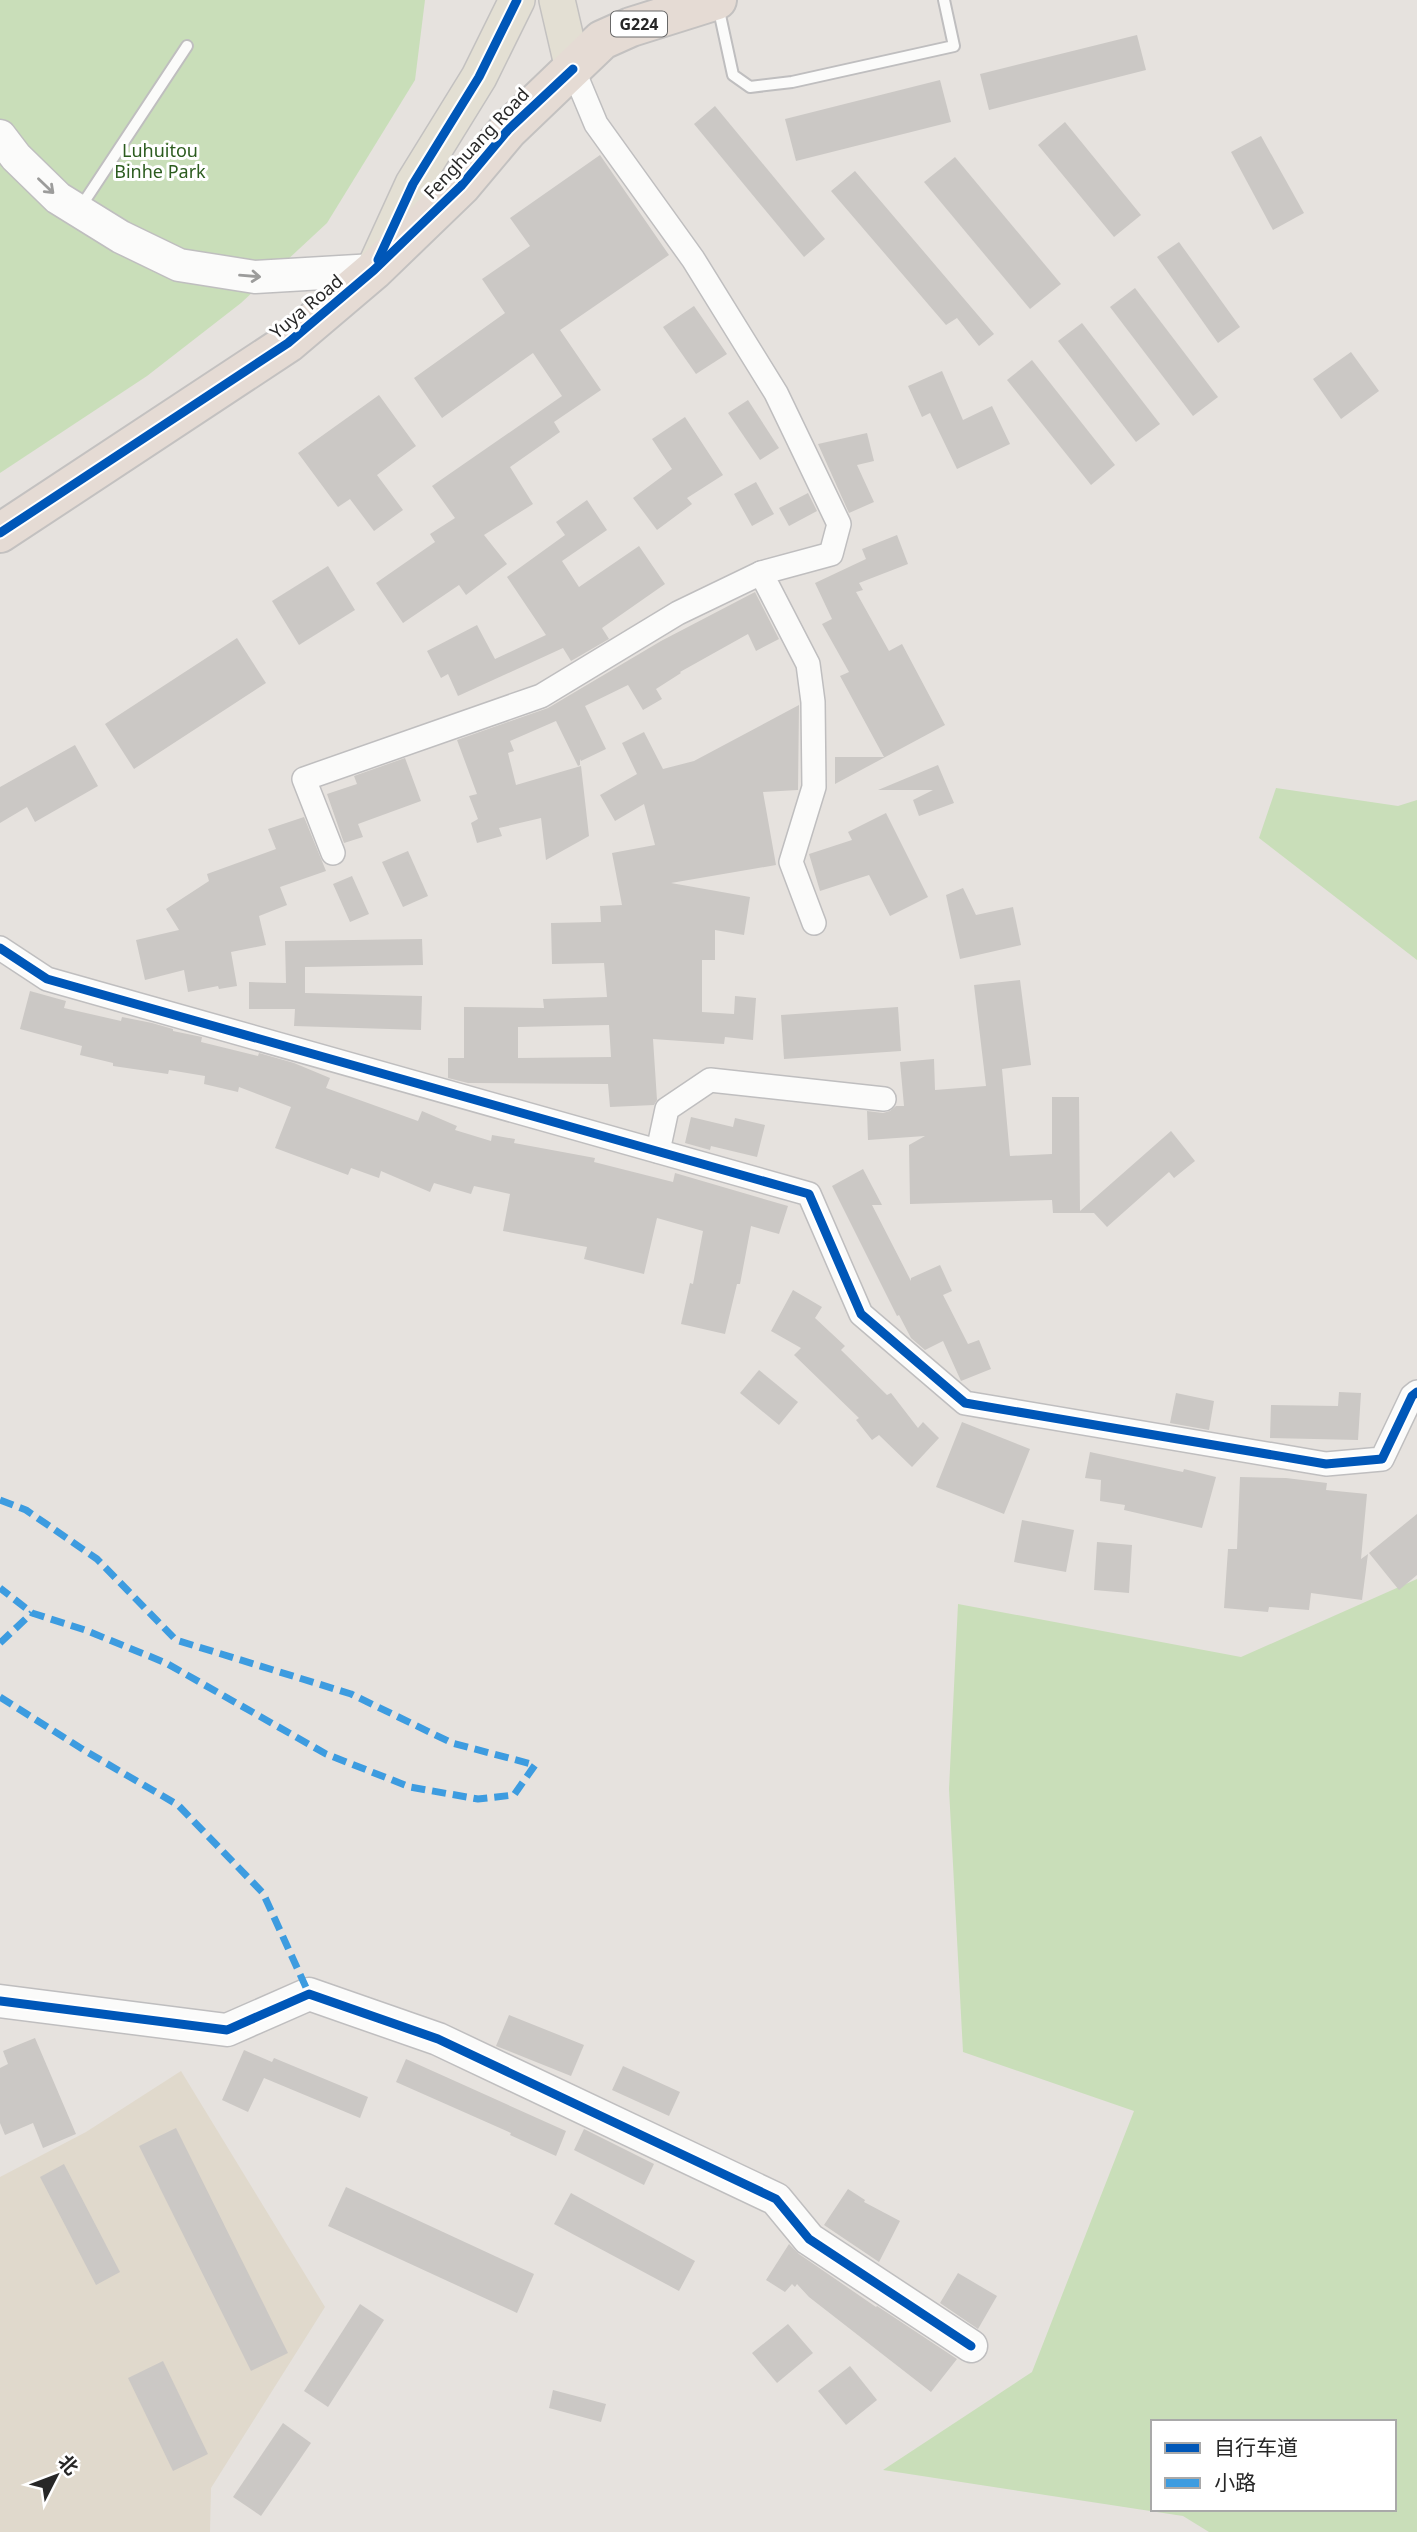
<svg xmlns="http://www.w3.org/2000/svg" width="1417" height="2532" font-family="'Noto Sans','Noto Sans SC',sans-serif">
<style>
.education{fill:#e0d9cc}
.green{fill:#c9deb9;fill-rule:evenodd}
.building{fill:#cbc8c5;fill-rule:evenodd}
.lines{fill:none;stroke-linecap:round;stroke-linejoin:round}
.lane-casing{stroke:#bfbebf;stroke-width:14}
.street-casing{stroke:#bfbebf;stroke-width:26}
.secondary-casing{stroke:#bfbebf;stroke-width:35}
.primary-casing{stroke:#c3c1c0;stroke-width:38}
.highway-casing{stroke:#c3c1c0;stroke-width:42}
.lane{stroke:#fbfbfa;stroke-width:10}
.street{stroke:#fbfbfa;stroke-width:23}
.secondary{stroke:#fbfbfa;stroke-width:32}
.primary{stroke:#e3dfd3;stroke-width:35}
.highway{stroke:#e5dbd4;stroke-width:38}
.quiet{stroke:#3d9ce0;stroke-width:7;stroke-dasharray:14 7;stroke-linecap:butt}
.cycleway-casing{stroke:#fff;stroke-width:13}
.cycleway{stroke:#0057b8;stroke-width:9}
.oneway{stroke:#9c9c9b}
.labels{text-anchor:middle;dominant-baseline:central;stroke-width:6;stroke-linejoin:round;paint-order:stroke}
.shield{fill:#fff;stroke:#686868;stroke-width:2}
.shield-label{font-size:16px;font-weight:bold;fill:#272727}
.street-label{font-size:18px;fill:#272727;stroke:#fff}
.park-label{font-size:18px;fill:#2c5c1f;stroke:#fff}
</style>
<rect width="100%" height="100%" fill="#e6e2de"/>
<polygon class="education" points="181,2071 325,2307 211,2488 210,2532 0,2532 0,2177 86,2132"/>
<g class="green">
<polygon points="0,0 425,0 415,80 327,223 241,303 147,376 0,473"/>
<polygon points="1276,788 1398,806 1417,800 1417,960 1259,838"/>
<path d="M1417,1579v953h-208l-26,-16 -300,-46 149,-98 102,-261 -171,-59 -14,-263 9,-185 283,53zM1153,2422h241v87h-241z"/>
</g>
<g class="building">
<polygon points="1137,35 1146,70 989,110 980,74"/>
<polygon points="940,80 951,122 796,161 785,119"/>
<polygon points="715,106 825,239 804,257 694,124"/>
<polygon points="1065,122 1141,215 1114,237 1038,145"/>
<polygon points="1261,136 1304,213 1273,230 1231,152"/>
<polygon points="600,155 669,255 560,330 601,390 554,422 560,432 510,467 533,504 484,535 507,564 466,595 459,585 403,623 376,583 435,542 430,534 455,518 432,486 562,396 533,353 442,418 414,378 505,313 482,279 530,246 510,218"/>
<polygon points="955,157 1061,284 1030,309 924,182"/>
<polygon points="855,171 994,334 979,346 957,318 946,325 831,191"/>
<polygon points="1179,242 1240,327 1218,343 1157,257"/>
<polygon points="1135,288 1218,397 1193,416 1110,307"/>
<polygon points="694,306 727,354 696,374 663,327"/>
<polygon points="1082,323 1160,424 1136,442 1058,341"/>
<polygon points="1351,352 1379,391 1341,419 1313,379"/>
<polygon points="1032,360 1115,465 1091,485 1007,380"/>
<polygon points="942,371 963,420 992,406 1010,444 957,469 930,413 922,417 908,386"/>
<polygon points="379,395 416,446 377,475 403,510 374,531 350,499 338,507 298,453"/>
<polygon points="748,400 779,448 760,460 728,413"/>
<polygon points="685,417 723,475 687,498 692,504 657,530 633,498 672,469 652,439"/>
<polygon points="867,433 874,461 857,465 874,502 849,513 818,444"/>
<polygon points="756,482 774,514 752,526 734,494"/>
<polygon points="808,493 817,511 789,526 779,508"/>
<polygon points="587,500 607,530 562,561 579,587 639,546 665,584 602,628 609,639 571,661 563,648 458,696 448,674 441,678 427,651 477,625 495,659 546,635 507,577 565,535 556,522"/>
<polygon points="897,535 908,564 859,583 863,590 856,592 889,651 902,644 945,725 835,784 835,757 884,757 840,676 849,672 822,624 832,619 815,583 866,559 862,549"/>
<polygon points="328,566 355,610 299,645 272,601"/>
<polygon points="755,592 779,639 756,651 748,634 680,672 681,673 656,689 662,699 643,710 628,685 585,706 606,749 581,761 580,759 580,765 578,766 556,721 510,741 514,751 508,753 516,785 581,766 589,836 546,860 541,818 499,828 502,836 477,843 471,823 478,819 469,796 477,794 457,740 548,708 661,641"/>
<polygon points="237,638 266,683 134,769 105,724"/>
<path d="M799,705l-1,85 -35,2 13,73 -105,18 79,14 -6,38 -29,-5v30h-13v52l32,2 1,-18 21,2 -3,42 -28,-3 -1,7 -71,-5 4,61 -3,5 -44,2 -2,-23 -140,-1 -20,-5v-20h16v-51l80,1 -1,-9 64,-2 -3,-34 -52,1 -1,-41 50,-1 -1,-16 22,-1 -10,-52 43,-8 -11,-41 -29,17 -15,-26 37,-21 -15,-31 22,-11 19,37 31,-8zM609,1025l2,32 -93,1v-31z"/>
<polygon points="75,745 98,786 35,822 27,807 0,823 0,787"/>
<polygon points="405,758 421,801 358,824 363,837 344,843 327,794 357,784 354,776"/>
<polygon points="938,765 954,803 919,816 913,800 933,790 878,790"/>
<polygon points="886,813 928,897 890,916 869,875 820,891 809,854 852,840 848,832"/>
<polygon points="304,817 326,871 280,887 287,905 259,916 266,945 231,952 237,986 219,989 218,986 188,992 184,970 145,980 136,940 179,930 166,909 209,881 207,874 276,849 268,829"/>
<polygon points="408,851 428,896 403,907 382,862"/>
<polygon points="352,876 369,914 350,922 333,884"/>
<polygon points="963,888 976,915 1013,907 1021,945 960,959 946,895"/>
<polygon points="422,939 423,965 305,967 305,993 422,996 421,1030 294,1026 295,1009 249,1009 249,982 286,983 285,941"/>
<polygon points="1020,980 1031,1065 1002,1069 1010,1156 1052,1154 1052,1097 1079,1097 1080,1211 1171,1131 1195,1161 1174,1178 1169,1172 1107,1227 1094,1213 1053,1213 1052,1200 910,1204 909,1145 925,1136 868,1140 867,1111 883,1113 890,1111 896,1106 904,1106 900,1062 934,1059 935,1090 986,1086 974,985"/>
<polygon points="30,991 66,1001 64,1008 121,1021 122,1017 152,1023 173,1029 173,1031 202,1037 201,1042 258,1056 259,1053 294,1063 330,1078 326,1088 418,1121 422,1111 457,1126 455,1130 491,1141 492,1135 515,1139 514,1143 595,1158 594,1162 673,1182 675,1173 788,1206 779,1234 751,1226 740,1284 737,1284 725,1334 681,1324 690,1283 693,1284 703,1231 657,1218 644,1274 584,1259 587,1247 503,1231 510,1194 474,1186 471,1194 434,1183 430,1192 381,1171 379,1178 351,1168 348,1175 275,1148 291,1107 239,1087 238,1092 204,1084 205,1076 169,1070 168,1074 113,1066 113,1063 80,1055 82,1046 20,1029"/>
<polygon points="898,1007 901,1051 784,1059 781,1015"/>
<polygon points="691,1117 733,1127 735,1118 765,1125 757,1157 711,1146 710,1150 685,1143"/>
<polygon points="863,1169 882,1205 872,1205 911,1281 911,1278 940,1265 952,1291 943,1295 968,1344 979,1340 991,1369 961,1381 943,1341 925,1350 911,1338 899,1315 897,1316 832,1186"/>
<polygon points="793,1290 822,1307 815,1318 845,1346 841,1350 887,1395 891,1393 918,1428 923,1422 939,1438 912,1467 879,1435 872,1440 856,1420 859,1418 794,1355 801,1348 771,1331"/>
<polygon points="759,1370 798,1402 779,1425 740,1393"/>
<polygon points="1339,1392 1361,1393 1358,1440 1270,1438 1271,1405 1338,1406"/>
<polygon points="1176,1393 1214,1401 1209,1430 1170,1423"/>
<polygon points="962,1422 1030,1449 1004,1514 936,1487"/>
<polygon points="1090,1452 1183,1472 1184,1469 1216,1477 1202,1528 1124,1510 1125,1505 1100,1501 1101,1480 1085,1478"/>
<polygon points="1240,1477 1286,1478 1327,1483 1326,1490 1367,1494 1361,1559 1368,1554 1362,1600 1311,1593 1309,1610 1269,1607 1268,1612 1224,1608 1228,1549 1237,1549"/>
<polygon points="1417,1514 1417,1575 1399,1590 1369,1553"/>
<polygon points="1022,1520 1074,1530 1066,1572 1014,1562"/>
<polygon points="1097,1542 1132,1545 1129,1593 1094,1590"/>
<polygon points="509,2015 584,2045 571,2076 496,2046"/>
<polygon points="35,2038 76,2134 43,2148 33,2123 5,2135 0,2123 0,2068 8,2064 3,2051"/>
<polygon points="244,2050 272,2062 274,2058 368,2097 360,2118 264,2078 248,2112 222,2100"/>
<polygon points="406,2059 566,2131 556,2156 510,2135 511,2133 396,2082"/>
<polygon points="623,2066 680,2092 669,2116 612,2090"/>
<polygon points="176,2128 288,2353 251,2371 139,2146"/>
<polygon points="584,2129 654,2164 644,2185 574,2150"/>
<polygon points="64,2164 120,2272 96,2285 40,2177"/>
<polygon points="346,2187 534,2274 517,2313 328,2226"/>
<polygon points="848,2189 865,2200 864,2202 900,2221 879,2262 824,2225"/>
<polygon points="571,2193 695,2261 679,2291 554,2224"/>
<polygon points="789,2244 799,2254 876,2307 877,2306 957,2359 931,2392 809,2297 797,2284 795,2287 792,2284 785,2292 766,2280"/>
<polygon points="958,2273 997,2296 978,2329 940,2303"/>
<polygon points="360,2304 384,2320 328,2407 304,2391"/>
<polygon points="788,2324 813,2353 777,2383 752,2353"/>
<polygon points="163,2361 208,2454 173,2471 128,2378"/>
<polygon points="850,2366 877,2400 846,2425 818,2391"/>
<polygon points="553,2390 606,2404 601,2422 549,2408"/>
<polygon points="283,2423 311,2443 261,2516 233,2497"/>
</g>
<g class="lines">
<g class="lane-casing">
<g id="lane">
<polyline points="718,6 733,75 750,87 792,82 954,46 944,0"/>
<polyline points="80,208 187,46"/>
</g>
</g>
<g class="street-casing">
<g id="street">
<polyline points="573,69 596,124 693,259 776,393 839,524 831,554 761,573 808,664 813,702 814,787 791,862 814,923"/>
<polyline points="333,853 304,779 541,696 678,613 761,573"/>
<polyline points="0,948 47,979 809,1194 861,1314 965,1403 1326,1464 1382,1459 1412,1396 1417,1392"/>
<polyline points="658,1151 667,1109 710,1080 884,1099"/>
</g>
</g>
<g class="secondary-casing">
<g id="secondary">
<polyline points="0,136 16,157 58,198 121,237 179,265 255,277 374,270"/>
<polyline points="0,2001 227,2030 309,1994 438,2039 776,2199 809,2239 971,2346"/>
</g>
</g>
<g class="primary-casing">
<g id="primary">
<polyline points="557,0 573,69"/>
<polyline points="375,267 413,184 479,77 517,0"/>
</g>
</g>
<g class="highway-casing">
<polyline id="highway" points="0,533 288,343 374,270 461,186 508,130 602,40 631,27 717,0"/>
</g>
<use href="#lane" class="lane"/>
<use href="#street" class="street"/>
<use href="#secondary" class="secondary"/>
<use href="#primary" class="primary"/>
<use href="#highway" class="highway"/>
<g class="quiet">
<polyline points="0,1500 26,1510 97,1559 176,1640 351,1694 452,1743 535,1765 514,1795 478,1799 410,1787 326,1754 166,1663 85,1630 32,1613 0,1588"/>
<polyline points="0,1643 32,1613"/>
<polyline points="0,1697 87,1752 178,1805 263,1893 309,1994"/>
</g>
<g class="cycleway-casing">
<g id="cycleway">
<polyline points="378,260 413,184 479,77 517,0"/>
<polyline points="0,533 288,343 374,270 461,186 508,130 573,69"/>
<polyline points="0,948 47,979 809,1194 861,1314 965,1403 1326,1464 1382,1459 1412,1396 1417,1392"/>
<polyline points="0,2001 227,2030 309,1994 438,2039 776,2199 809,2239 971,2346"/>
</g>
</g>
<use href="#cycleway" class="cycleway"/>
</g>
<defs><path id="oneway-shaft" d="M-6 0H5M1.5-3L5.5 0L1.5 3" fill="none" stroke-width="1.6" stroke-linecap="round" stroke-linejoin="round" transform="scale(1.75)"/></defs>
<g class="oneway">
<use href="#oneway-shaft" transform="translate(46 186) rotate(44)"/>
<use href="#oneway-shaft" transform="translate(250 276) rotate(5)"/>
</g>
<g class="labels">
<rect class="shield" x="611" y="11.5" width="56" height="25" rx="5"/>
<g class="shield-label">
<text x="639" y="24">G224</text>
</g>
<g class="street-label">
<text transform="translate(476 143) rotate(-47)">Fenghuang Road</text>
<text transform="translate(306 306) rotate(-40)">Yuya Road</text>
</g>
<g class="park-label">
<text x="160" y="150">Luhuitou<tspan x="160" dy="21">Binhe Park</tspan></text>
</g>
</g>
<rect x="1151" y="2420" width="245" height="91" fill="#ffffff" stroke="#a9a9a9" stroke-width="2"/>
<rect x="1165" y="2443" width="35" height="10" fill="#0057b8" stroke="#a9a9a9" stroke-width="2"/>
<text x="1214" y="2455" font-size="21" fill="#272727">自行车道</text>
<rect x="1165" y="2478" width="35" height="10" fill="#3d9ce0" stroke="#a9a9a9" stroke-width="2"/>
<text x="1214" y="2490" font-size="21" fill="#272727">小路</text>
<g transform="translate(56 2476) rotate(48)" stroke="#ffffff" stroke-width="5" paint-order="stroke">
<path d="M0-5L12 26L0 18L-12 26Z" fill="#272727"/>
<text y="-10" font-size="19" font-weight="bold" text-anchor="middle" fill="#272727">北</text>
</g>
</svg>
